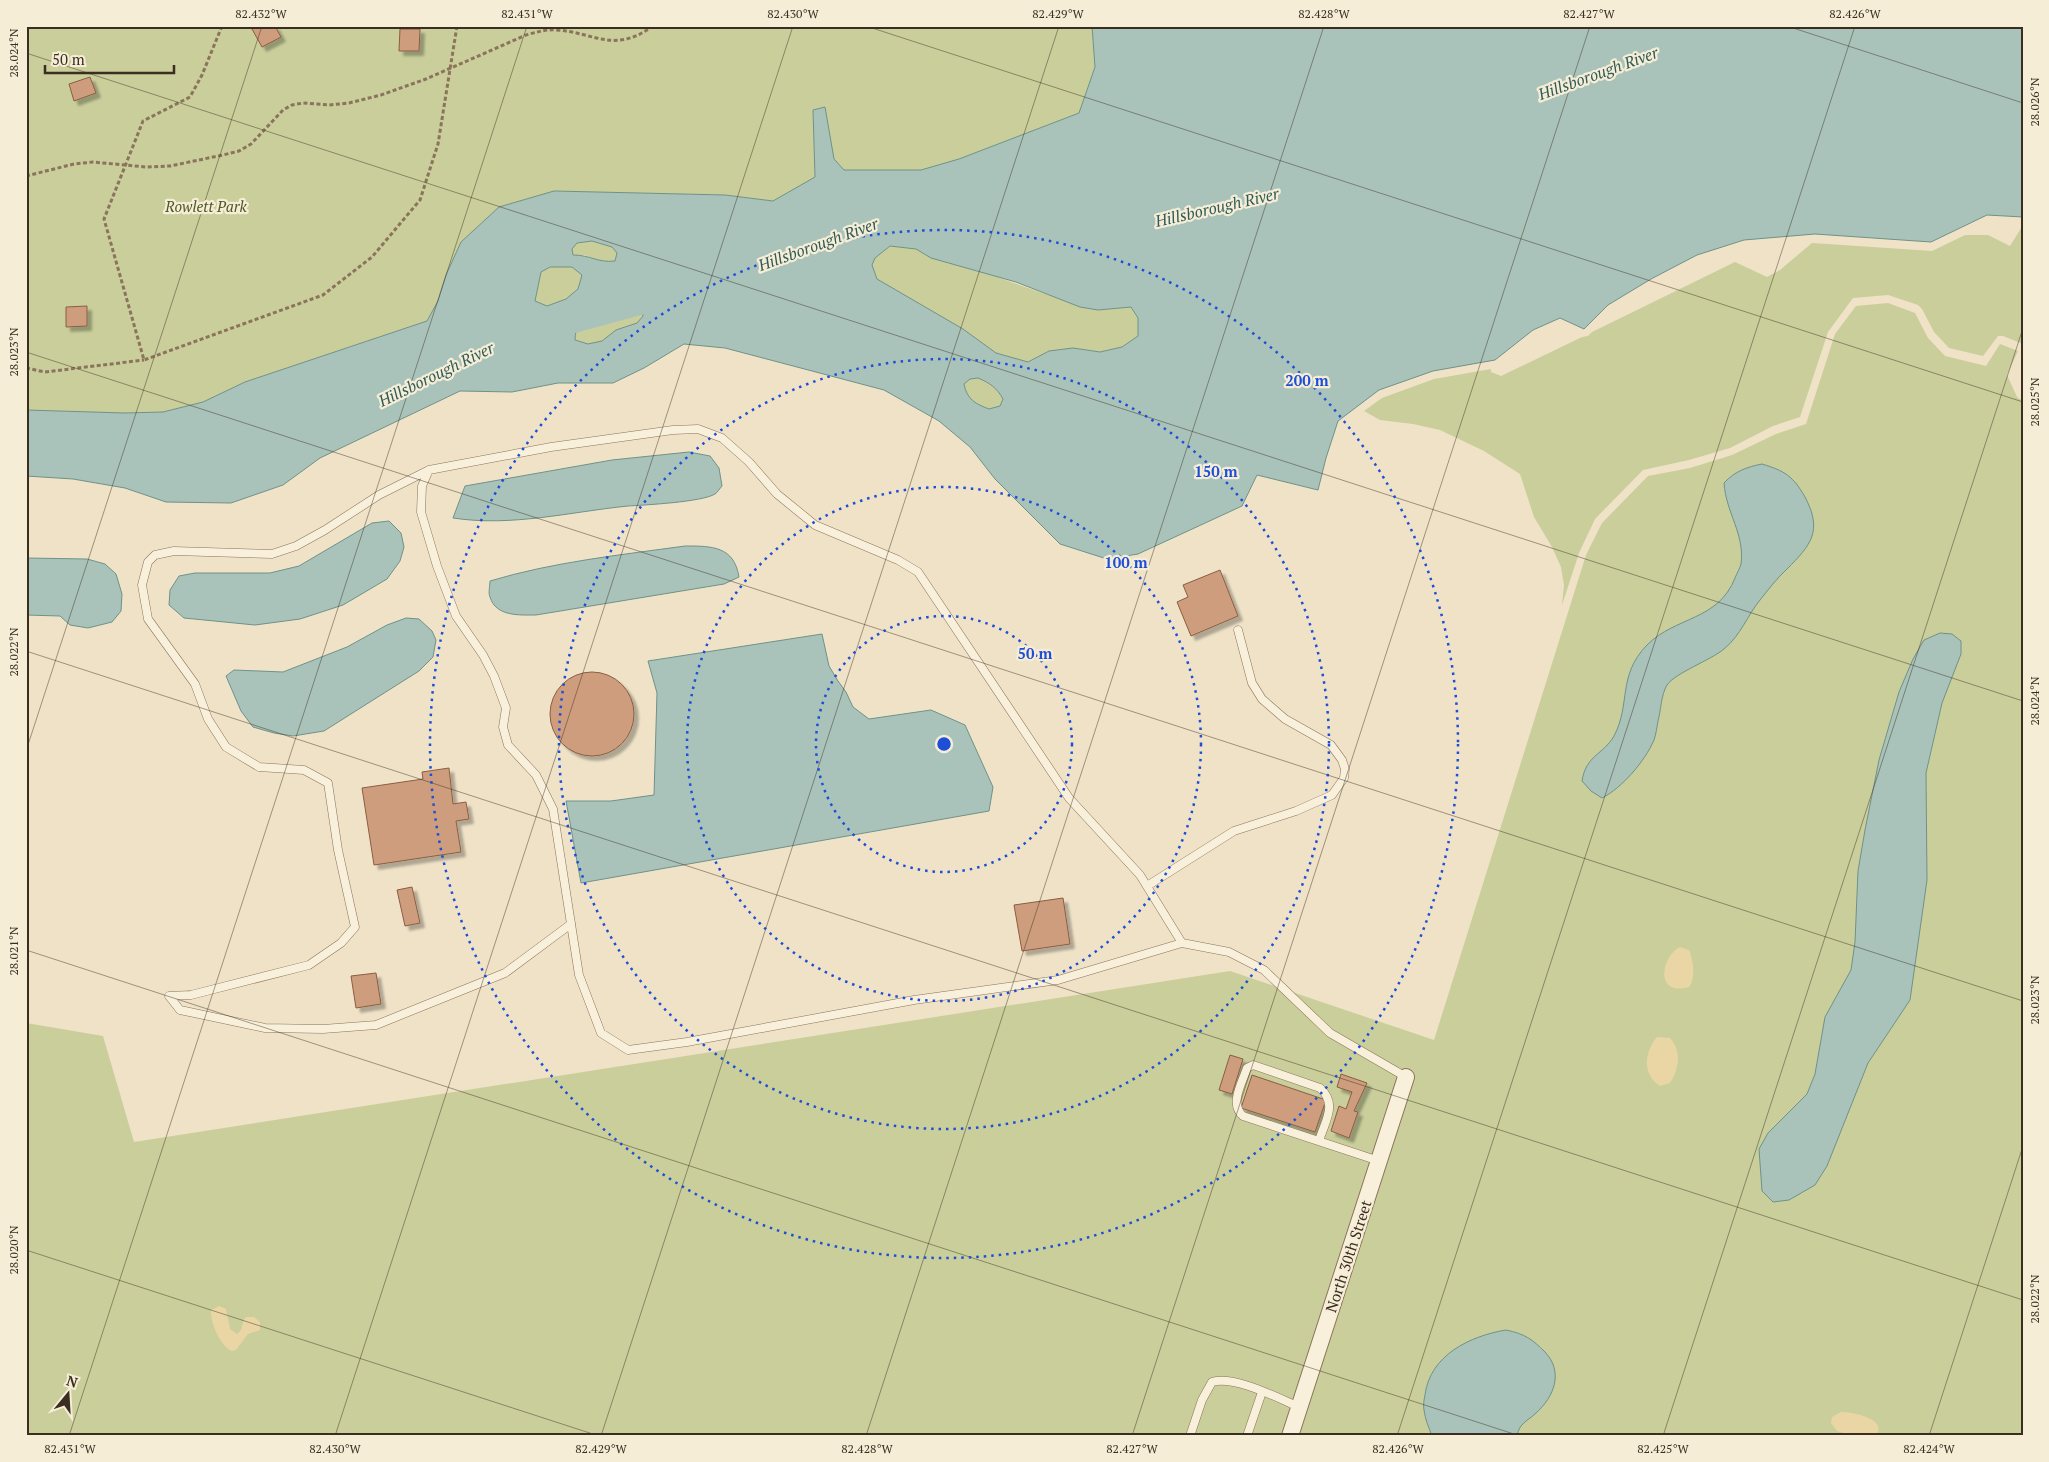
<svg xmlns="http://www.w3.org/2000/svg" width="2049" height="1462" font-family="'PT Serif',serif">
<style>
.green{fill:#c9ce9b}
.sand{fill:#ead6a5}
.water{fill:#a9c3ba;stroke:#6f9288;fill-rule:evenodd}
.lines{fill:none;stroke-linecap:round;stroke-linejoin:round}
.river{stroke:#a9c3ba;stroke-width:31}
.building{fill:#cd9d7d;stroke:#8b5d42;filter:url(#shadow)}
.service-casing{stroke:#8b745c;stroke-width:9}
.minor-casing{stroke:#8b745c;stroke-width:18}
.path{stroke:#8b745c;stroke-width:3;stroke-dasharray:4 2.5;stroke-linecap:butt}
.service{stroke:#f9f0db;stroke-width:8}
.minor{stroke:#f9f0db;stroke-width:16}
.ticks{fill:none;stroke:#3b2d20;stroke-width:1;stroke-opacity:0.45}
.ring{fill:none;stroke:#1d4ed8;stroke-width:2.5;stroke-dasharray:2.5 5}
.labels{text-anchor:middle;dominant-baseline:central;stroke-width:4.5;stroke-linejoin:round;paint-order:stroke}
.park-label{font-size:15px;font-style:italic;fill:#4d5826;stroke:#f6edd7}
.street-label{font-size:15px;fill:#3b2d20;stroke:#f6edd7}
.water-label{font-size:16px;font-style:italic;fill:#2f5b57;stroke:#f6edd7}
.centre{fill:#1d4ed8;stroke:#f6edd7;stroke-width:2.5}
.ring-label{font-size:15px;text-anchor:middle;font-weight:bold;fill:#1d4ed8;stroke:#f6edd7;stroke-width:4.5;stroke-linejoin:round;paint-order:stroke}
.neatline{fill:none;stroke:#3b2d20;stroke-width:2}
.ticks-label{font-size:12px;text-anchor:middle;fill:#3b2d20}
</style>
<defs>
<filter id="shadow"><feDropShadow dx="4.5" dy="4.5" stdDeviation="1" flood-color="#0004"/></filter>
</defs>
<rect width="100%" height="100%" fill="#efe2c7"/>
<g class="green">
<polygon points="26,26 1092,26 1095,67 1079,113 959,159 921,171 844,170 834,159 825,107 813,110 815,177 773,201 725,195 554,191 499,207 461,242 446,275 438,301 427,321 245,382 203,402 163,412 125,413 26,410"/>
<polygon points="2023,225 2023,344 2003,336 1998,336 1983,356 1949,348 1934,332 1922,309 1918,305 1888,295 1853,298 1828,332 1800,417 1773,426 1730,448 1689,460 1643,470 1595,519 1579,553 1562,605 1564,585 1561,567 1552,547 1534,517 1520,474 1484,451 1440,430 1413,424 1380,420 1364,411 1382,398 1434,379 1491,369 1491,372 1501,376 1582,337 1588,336 1592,332 1735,262 1767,277 1780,270 1812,243 1932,251 1965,235 1988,235 2010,246"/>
<polygon points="592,241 612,247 617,253 615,261 600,262 585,255 573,255 572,249 577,243"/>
<polygon points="890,246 916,249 931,258 986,273 1042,293 1098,310 1131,307 1138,318 1138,336 1122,347 1100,352 1073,348 1049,351 1028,362 996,353 963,329 877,279 872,265 875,258"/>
<polygon points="550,267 572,267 582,275 579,289 566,299 547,306 535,301 541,271"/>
<path d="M612,302h17l13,5 1,9 -6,7 -21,7 -14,11 -14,3 -13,-4c2,-26 14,-31 37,-38z"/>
<polygon points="1888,303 1915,313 1928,338 1945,356 1986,366 2000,344 2018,351 2007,375 2017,397 2023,401 2023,1436 26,1436 26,1023 103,1036 134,1142 1230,971 1434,1040 1586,555 1602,523 1648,476 1690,468 1732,455 1776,434 1806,424 1835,334 1856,306"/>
<path d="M978,378c12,5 19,10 25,21l-3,7 -11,4c-13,-6 -22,-10 -25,-26l6,-5z"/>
</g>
<g class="sand">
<path d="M1680,947l9,3c4,9 7,29 0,37 -36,10 -27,-32 -9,-40z"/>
<path d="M1657,1037l13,1c12,13 9,31 0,45l-10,3c-18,-11 -16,-34 -3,-49z"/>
<path d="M219,1306l7,3 4,20 7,5c7,-4 4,-12 9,-17h8l6,5v8l-12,4 -12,16 -4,1c-12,-5 -22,-29 -21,-41z"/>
<path d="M1841,1412c11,0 49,7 34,24h-21l-17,-5 -6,-8 1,-6z"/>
</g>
<g class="water">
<path d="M1092,26h931v191l-36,-2 -56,27 -116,-8 -71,6 -47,15 -46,24 -43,26 -24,24 -24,-11 -27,12 -38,30 -62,11 -54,19 -41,31 -12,37 -8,32 -61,-15 -15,31 -104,48 -31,5 -47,-15 -65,-65 -25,-32 -31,-26 -55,-31 -159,-42 -41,-4 -40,24 -31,15h-55l-46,9 -52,-1 -140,67 -37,27 -52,18 -65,-1 -41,-14 -52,-9 -47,-3v-66l99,3 38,-1 40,-10 42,-20 182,-61 11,-20 8,-26 15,-33 38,-35 55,-16 171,4 48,6 42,-24 -2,-67 12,-3 9,52 10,11h77l38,-11 120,-46 16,-46zM592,241l20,6 5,6 -2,8c-18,2 -24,-6 -42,-6l-1,-6 5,-6zM890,246l26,3 15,9 85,24 64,25 18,3 33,-3 7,11v18l-16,11 -22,5 -27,-4 -24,3 -21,11 -32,-9 -33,-24 -86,-50 -5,-14 3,-7zM550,267h22l10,8 -4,14 -12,10 -19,7 -12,-5 6,-29zM612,302h17l13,4 1,10 -6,7 -21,7 -14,11 -14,3 -13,-4c1,-26 15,-31 37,-38zM978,378c12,5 19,10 25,21l-3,7 -11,3c-13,-5 -22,-9 -25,-25l6,-5z"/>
<path d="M689,452l21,4 9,12 3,18c-2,2 -5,7 -7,8 -13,8 -70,11 -87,12 -59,6 -116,21 -175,12l12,-32 147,-26z"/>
<path d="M1762,464c23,7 31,12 43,33 18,34 6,48 -18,72 -10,9 -19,21 -27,31 -13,16 -19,35 -36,49 -13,11 -49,24 -57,36 -6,10 -6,25 -9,36 -1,6 -2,13 -4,19 -9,21 -32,48 -52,58l-11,-7 -9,-10c4,-26 21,-26 32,-45 17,-32 3,-60 33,-91 29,-29 71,-24 88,-67 2,-5 5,-10 6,-14 4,-30 -15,-51 -17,-81 11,-12 23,-16 38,-19z"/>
<polygon points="389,521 401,533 404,547 400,561 387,579 343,605 300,619 255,625 184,618 169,605 170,590 179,576 195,573 270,573 299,566 372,523"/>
<path d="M685,546c27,0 49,0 54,31l-15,7 -188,31c-16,0 -40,2 -46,-18 -2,-4 0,-11 0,-16 63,-19 130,-26 195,-35z"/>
<polygon points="26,558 87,559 105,564 116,574 122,594 121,611 112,622 88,628 70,625 60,616 26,615"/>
<polygon points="406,618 419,619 432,631 436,640 433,657 419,671 324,731 293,736 274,733 253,727 241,711 226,676 234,670 283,672 347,647 387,625"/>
<polygon points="1940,633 1952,634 1961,641 1961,654 1942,703 1926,773 1927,880 1910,1000 1868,1063 1827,1166 1815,1185 1789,1200 1773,1202 1762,1191 1759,1149 1768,1133 1807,1094 1815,1074 1825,1017 1851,970 1855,942 1858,871 1865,830 1879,760 1899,692 1913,659 1924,640"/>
<polygon points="822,634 829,666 838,681 846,692 853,707 869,719 931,710 965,725 993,787 989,811 581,883 566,801 611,801 654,795 657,693 648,661"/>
<path d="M1506,1330c19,4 26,9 39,22 19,20 9,45 -9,61 -8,8 -17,10 -19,23h-85c-3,-8 -7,-17 -8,-26 -1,-5 0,-10 1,-15 5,-40 45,-59 81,-65z"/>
</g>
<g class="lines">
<polyline class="river" points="542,326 670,291"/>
</g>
<g class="building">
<polygon points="257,26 275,26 281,37 262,47 252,29"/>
<polygon points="400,29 420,29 419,51 399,51"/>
<polygon points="90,77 96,93 74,101 69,84"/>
<polygon points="87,306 87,326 66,327 66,307"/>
<polygon points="1220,570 1238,616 1191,636 1177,602 1188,597 1183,585"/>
<circle cx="592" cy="714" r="42"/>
<polygon points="449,768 453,804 466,802 469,819 456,821 461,852 374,865 362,788 423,779 422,772"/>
<polygon points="412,887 420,923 405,926 397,890"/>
<polygon points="1063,898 1070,944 1022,951 1014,905"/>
<polygon points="376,973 381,1004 356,1008 351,976"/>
<polygon points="1230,1055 1243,1059 1232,1094 1219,1090"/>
<polygon points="1341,1074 1367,1083 1354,1111 1358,1112 1349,1138 1331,1131 1339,1106 1346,1109 1352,1092 1337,1087"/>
<polygon points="1252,1075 1326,1100 1315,1132 1241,1108"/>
</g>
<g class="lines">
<g class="service-casing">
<g id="service">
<polyline points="429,470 379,495 325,530 296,546 272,554 174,551 155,555 148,562 142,585 148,619 195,684 208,719 226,747 259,767 304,770 328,783 338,850 355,927 341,943 309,965 191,995 169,996 180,1010 265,1028 323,1029 376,1025 505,973 571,924"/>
<polyline points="1147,886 1234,831 1296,811 1332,795 1344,778 1345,769 1342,760 1331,745 1285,719 1262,699 1252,683 1238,630"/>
<polyline points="1182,943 1058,980 914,1000 687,1042 628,1050 601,1033 579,975 553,809 536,775 508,745 503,727 506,708 494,676 483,655 456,616 437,566 421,512 422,486 429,470 551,447 673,430 698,429 722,438 749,462 777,494 815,525 898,560 918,572 1069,798 1140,875 1182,943 1229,952 1264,970 1330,1033 1406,1077"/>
<path d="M1319,1141c6,-20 19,-37 1,-53l-67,-23 -6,3c-5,15 -18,36 -4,48l136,45"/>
<path d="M1190,1436l12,-36 10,-18c22,-7 66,16 87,25"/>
<polyline points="1247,1436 1262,1392"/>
</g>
</g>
<g class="minor-casing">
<polyline id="minor" points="1290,1436 1406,1077"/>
</g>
<g class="path">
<polyline points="222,26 202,75 190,97 143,121 104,219 144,360 323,295 372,257 420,200 438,144 457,26"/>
<path d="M26,176l48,-12 19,-2 53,5 24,-1 53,-11 16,-4 12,-7 32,-34 9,-5 11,-2 26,2 20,-2 32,-8 45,-16 100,-44c11,-3 20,-6 31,-5 39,3 57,24 96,-4"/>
<polyline points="26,368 45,372 144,360"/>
</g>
<use href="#service" class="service"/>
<use href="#minor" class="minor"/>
</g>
<path class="ticks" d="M866,26l1157,376M1787,26l236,77M26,53l1997,648M26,352l1997,649M26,651l1997,649M26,751l236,-725M26,950l1494,486M26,1250l573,186M69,1436l458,-1410M335,1436l458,-1410M601,1436l458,-1410M866,1436l458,-1410M1132,1436l458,-1410M1397,1436l458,-1410M1663,1436l360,-1108M1929,1436l94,-290"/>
<g class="ring">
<circle cx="944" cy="744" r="128"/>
<circle cx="944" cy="744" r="257"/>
<circle cx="944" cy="744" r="385"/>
<circle cx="944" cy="744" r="514"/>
</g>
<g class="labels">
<g class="park-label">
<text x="206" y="206">Rowlett Park</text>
</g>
<g class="street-label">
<text transform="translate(1348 1256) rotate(-72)">North 30th Street</text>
</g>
<g class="water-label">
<text transform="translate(1598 73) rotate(-20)">Hillsborough River</text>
<text transform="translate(1217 207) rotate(-13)">Hillsborough River</text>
<text transform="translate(818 244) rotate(-20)">Hillsborough River</text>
<text transform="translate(436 374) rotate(-26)">Hillsborough River</text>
</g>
</g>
<circle cx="944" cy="744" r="8" class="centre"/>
<g class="ring-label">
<text x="1307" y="386">200 m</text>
<text x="1216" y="477">150 m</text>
<text x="1126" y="568">100 m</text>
<text x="1035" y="659">50 m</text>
</g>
<rect width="2049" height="1462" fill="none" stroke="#f6edd7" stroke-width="55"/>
<g transform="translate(68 1394) rotate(18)" stroke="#f6edd7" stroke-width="4" paint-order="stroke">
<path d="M0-4L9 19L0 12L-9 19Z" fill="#3b2d20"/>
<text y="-8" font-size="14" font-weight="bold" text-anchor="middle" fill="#3b2d20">N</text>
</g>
<path d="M45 65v8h129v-8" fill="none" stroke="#3b2d20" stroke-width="2.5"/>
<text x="52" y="65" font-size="15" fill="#3b2d20" stroke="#f6edd7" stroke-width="4" paint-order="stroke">50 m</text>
<rect x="28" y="28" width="1994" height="1406" class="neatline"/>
<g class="ticks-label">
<text x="261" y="18">82.432°W</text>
<text x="527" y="18">82.431°W</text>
<text x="793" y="18">82.430°W</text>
<text x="1058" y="18">82.429°W</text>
<text x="1324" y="18">82.428°W</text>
<text x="1589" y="18">82.427°W</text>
<text x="1855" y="18">82.426°W</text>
<text transform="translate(14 53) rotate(-90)" y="4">28.024°N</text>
<text transform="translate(2035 102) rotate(-90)" y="4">28.026°N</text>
<text transform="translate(14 352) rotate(-90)" y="4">28.023°N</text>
<text transform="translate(2035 402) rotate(-90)" y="4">28.025°N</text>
<text transform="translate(14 652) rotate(-90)" y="4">28.022°N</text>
<text transform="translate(2035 701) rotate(-90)" y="4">28.024°N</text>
<text transform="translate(14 951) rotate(-90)" y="4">28.021°N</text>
<text transform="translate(2035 1000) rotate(-90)" y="4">28.023°N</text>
<text transform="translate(14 1250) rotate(-90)" y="4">28.020°N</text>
<text transform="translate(2035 1299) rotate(-90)" y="4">28.022°N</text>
<text x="70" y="1453">82.431°W</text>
<text x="335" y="1453">82.430°W</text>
<text x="601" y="1453">82.429°W</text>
<text x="867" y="1453">82.428°W</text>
<text x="1132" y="1453">82.427°W</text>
<text x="1398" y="1453">82.426°W</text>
<text x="1663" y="1453">82.425°W</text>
<text x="1929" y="1453">82.424°W</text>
</g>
</svg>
